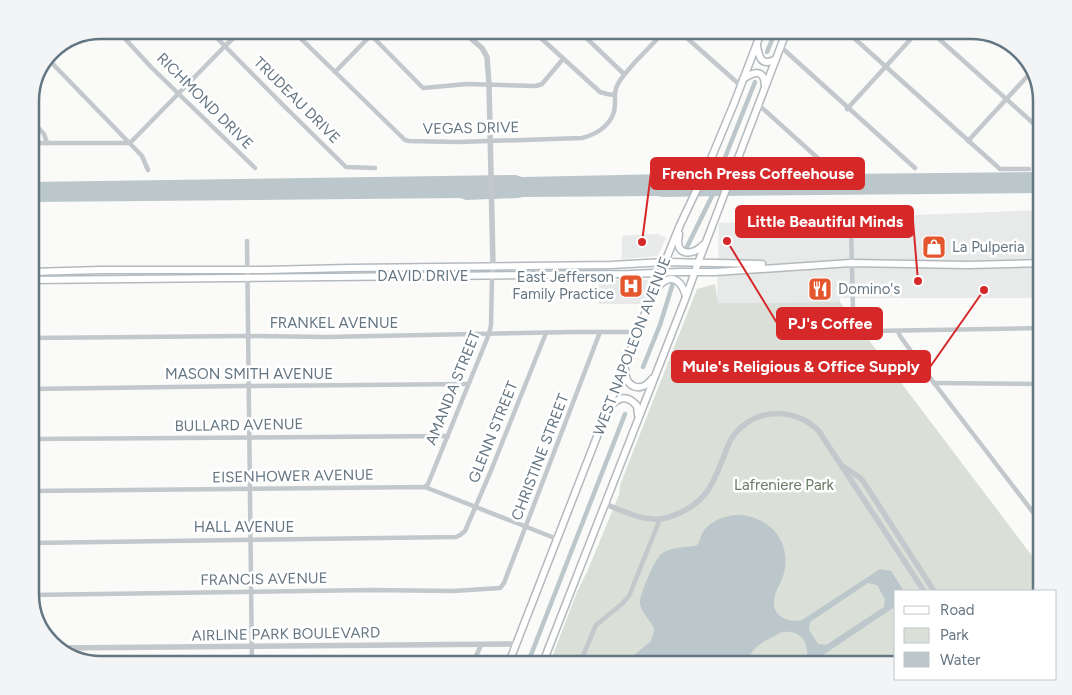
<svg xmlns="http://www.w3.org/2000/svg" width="1072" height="695" font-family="Figtree,sans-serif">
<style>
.built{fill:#e8e9e9}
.green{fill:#dadfd7}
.water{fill:#bbc7cb;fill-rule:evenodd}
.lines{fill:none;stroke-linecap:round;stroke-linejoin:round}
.canal{stroke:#bbc7cb;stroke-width:4.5}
.secondary-casing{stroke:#b3babf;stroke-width:9}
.minor{stroke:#c3c8cc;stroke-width:4.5}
.tertiary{stroke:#c3c8cc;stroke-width:5.5}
.secondary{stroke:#fff;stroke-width:6}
.labels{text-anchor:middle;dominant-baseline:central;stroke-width:5;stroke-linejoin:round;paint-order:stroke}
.street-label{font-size:15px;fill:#657683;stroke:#fff}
.poi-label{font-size:15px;fill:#657683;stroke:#fff;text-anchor:start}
.park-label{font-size:15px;fill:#687a64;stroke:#fff}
.rim{fill:none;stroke:#657683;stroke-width:2.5}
.leader{fill:none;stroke:#d62828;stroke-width:2}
.callout-dot{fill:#d62828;stroke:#fff;stroke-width:2}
.callout{fill:#d62828;stroke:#d62828;stroke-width:2}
.callout-label{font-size:16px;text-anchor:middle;font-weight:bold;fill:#fff}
</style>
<rect width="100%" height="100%" fill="#fafaf8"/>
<g class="built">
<polygon points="1042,210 1042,298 840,298 840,302 717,303 719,223"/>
<polygon points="658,234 666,238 658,256 622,259 622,236 632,235"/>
<polygon points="598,279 602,280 647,280 651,285 645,303 642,304 599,304"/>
</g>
<polygon class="green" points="715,284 718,303 840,302 1042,569 1042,591 896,591 896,665 549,665 577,592 587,572 619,495 620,485 697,289"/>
<g class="water">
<polygon points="1042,172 1042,193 718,196 663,197 657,196 523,197 518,198 466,200 460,198 30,202 30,182 516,175 522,177 718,173 748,175"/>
<path d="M734,515c33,-1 58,24 50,58 -2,9 -10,19 -10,29 -1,15 15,21 28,18l78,-51 11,2 13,20h-8v15l-73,49 -5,10h-12c4,-17 -1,-35 -22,-33 -4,0 -8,3 -11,5 -12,5 -25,13 -25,28h-138l17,-5 12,-9 12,-10 3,-10v-3c-4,-8 -12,-15 -14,-24 -2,-6 13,-40 18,-46 2,-4 5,-6 9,-7 7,-4 26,-4 30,-6 3,-3 3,-8 5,-11 6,-12 20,-17 32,-19zM868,583l9,2 8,14 -1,8 -58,38 -8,-1 -9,-14 1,-8z"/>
</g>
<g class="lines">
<g class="canal">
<polyline points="767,52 776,30"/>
<polyline points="719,178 722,165 755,82"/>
<polyline points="686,249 714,192"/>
<polyline points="643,367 660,325 673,283"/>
<polyline points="527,665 625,414"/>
</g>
<g class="secondary-casing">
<g id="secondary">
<path d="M757,46c2,12 5,21 19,13"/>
<path d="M743,79c11,-7 21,-11 22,7"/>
<path d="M679,234c0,3 -1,5 -1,8 1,16 18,11 25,3"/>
<polyline points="30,272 101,270 264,270 350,268 611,265 665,262 762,264"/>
<polyline points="30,280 630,274 679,272 715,272 851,263 968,265 1042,263"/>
<path d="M657,288c13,-16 24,-9 29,8"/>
<path d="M625,369c0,18 15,25 27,10"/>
<path d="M610,407c9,-11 18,-12 27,-1l1,9"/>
<polyline points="508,665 665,262 680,225 708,166 735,101 762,30"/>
<polyline points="542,665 686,297 698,263 787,30"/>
</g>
</g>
<g class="minor">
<polyline points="117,30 151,67 255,168"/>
<polyline points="209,30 283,105 346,167 375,168"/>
<path d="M292,30l113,110 4,1 49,1 124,-4c16,-4 33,-15 33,-34 0,-8 -1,-14 4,-22 5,-8 11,-14 17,-21 10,-10 20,-21 30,-31"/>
<polyline points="366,30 423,88 467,84 536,86 542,84 563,59"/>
<polyline points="532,30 600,92 607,94 614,95"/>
<polyline points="578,30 624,74"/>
<polyline points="678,30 741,86"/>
<polyline points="845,30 1000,169 1029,169"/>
<polyline points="929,30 1042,131"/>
<polyline points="781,47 915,168"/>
<polyline points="47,58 142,156 148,170"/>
<polyline points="335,72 376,30"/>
<polyline points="759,105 831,170"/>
<polyline points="847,109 919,30"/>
<polyline points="30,119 44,134 47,143"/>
<polyline points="968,141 1034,69"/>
<polyline points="30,143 130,143 225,46 242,30"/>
<polyline points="851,228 853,308 860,321 869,329 873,331 1042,328"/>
<polyline points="247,241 252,665"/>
<polyline points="898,331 900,336 934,383 1042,524"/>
<polyline points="30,338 245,336 326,337 575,332 638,332"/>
<polyline points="934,383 1042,384"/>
<polyline points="30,389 245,386 468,384"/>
<polyline points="1042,418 1038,429 1042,434"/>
<polyline points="30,439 448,436"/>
<polyline points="425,487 428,484 489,334 491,325 492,276"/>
<polyline points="30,491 425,487 557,539"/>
<polyline points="30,543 456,537 460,535 465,531 490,473 546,333"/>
<polyline points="30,595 372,590 453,591 500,588 504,583 600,332"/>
<polyline points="472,665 481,645"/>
<polyline points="579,665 596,625 622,604 629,596 660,519"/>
</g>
<g class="tertiary">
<polyline points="461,30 482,48 487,57 489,84 493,266 492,276"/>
<polyline points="844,467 859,477 863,481 934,591"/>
<path d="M605,504c17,6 36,17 55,15 10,-1 20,-6 29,-11 21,-13 26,-30 35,-52 3,-8 5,-15 10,-21 3,-5 9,-9 14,-13 23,-14 51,-10 70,8l106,161"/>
<polyline points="57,648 515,644"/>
</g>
<use href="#secondary" class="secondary"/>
</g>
<defs>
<g id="shop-square" transform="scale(1.25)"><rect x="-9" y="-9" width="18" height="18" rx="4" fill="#e4572e" stroke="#fff"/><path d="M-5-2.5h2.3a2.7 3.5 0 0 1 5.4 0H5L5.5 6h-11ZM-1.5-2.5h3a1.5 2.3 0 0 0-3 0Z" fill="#fff"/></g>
<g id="hospital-square" transform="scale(1.25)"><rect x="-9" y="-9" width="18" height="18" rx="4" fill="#e4572e" stroke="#fff"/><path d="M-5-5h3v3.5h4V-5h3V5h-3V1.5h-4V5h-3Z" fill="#fff"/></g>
<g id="restaurant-square" transform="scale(1.25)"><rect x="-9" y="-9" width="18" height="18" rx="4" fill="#e4572e" stroke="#fff"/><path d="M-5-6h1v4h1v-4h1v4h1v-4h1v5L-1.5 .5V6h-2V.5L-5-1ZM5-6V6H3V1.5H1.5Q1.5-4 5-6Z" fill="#fff"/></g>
</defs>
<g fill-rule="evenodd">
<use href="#shop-square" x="934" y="247"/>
<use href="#hospital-square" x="631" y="286"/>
<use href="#restaurant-square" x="820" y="289"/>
</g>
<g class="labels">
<g class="street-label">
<text transform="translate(297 100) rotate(45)">TRUDEAU DRIVE</text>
<text transform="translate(205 101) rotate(45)">RICHMOND DRIVE</text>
<text transform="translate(471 128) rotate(-1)">VEGAS DRIVE</text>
<text x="423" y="276">DAVID DRIVE</text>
<text x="334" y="323">FRANKEL AVENUE</text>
<text transform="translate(632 346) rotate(-69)">WEST NAPOLEON AVENUE</text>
<text x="249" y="374">MASON SMITH AVENUE</text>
<text transform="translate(453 388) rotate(-68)">AMANDA STREET</text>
<text transform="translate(239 425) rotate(-1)">BULLARD AVENUE</text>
<text transform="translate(493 432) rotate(-68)">GLENN STREET</text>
<text transform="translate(540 457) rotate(-69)">CHRISTINE STREET</text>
<text transform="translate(293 476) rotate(-1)">EISENHOWER AVENUE</text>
<text x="244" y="527">HALL AVENUE</text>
<text transform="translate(264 579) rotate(-1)">FRANCIS AVENUE</text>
<text transform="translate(286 634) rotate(-1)">AIRLINE PARK BOULEVARD</text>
</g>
<g class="poi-label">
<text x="952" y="247">La Pulperia</text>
<text x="614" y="277" text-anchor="end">East Jefferson<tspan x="614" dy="17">Family Practice</tspan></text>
<text x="838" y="289">Domino's</text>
</g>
<g class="park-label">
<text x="784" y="485">Lafreniere Park</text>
</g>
</g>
<path d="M0 0H1072V695H0ZM101 39H971A62 62 0 0 1 1033 101V594A62 62 0 0 1 971 656H101A62 62 0 0 1 39 594V101A62 62 0 0 1 101 39Z" fill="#f3f4f5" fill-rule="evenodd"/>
<path class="rim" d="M101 39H971A62 62 0 0 1 1033 101V594A62 62 0 0 1 971 656H101A62 62 0 0 1 39 594V101A62 62 0 0 1 101 39Z"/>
<path class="leader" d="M642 242L651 173M918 281L913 221M727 241L777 323M984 290L930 367"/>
<g class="callout-dot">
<circle cx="642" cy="242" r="5"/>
<circle cx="918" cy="281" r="5"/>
<circle cx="727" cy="241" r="5"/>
<circle cx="984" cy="290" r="5"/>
</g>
<g class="callout">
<rect x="651" y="158" width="213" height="31" rx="5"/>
<rect x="736" y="206" width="177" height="31" rx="5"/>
<rect x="777" y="308" width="105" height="31" rx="5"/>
<rect x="672" y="351" width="258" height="31" rx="5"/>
</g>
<g class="callout-label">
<text x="758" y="179">French Press Coffeehouse</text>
<text x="825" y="227">Little Beautiful Minds</text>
<text x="830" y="329">PJ's Coffee</text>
<text x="801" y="372">Mule's Religious &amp; Office Supply</text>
</g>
<rect x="894" y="590" width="162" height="90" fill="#ffffff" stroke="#c1c8cd"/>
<rect x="904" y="606" width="25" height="8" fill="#ffffff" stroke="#c1c8cd"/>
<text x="940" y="615" font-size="15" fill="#657683">Road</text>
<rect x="904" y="628" width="25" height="15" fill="#dadfd7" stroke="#c1c8cd"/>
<text x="940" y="640" font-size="15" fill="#657683">Park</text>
<rect x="904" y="652" width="25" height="15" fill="#bbc7cb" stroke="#c1c8cd"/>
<text x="940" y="665" font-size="15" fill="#657683">Water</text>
</svg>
